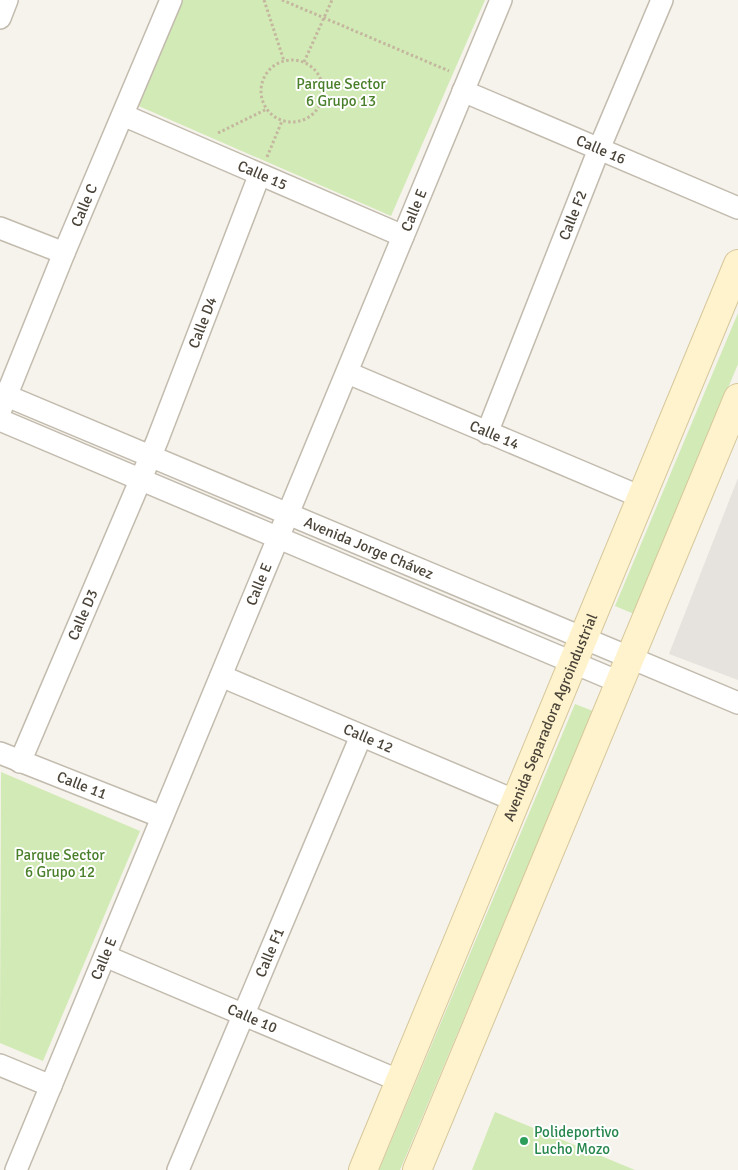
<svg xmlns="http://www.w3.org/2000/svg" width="738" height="1170" font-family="Signika,sans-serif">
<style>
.industrial{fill:#e6e2dd}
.green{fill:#d2eab5}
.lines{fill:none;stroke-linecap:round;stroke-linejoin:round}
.street-casing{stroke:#c2bbae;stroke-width:24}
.secondary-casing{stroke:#d6c79b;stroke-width:30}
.path{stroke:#c4b79f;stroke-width:3;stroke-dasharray:2.5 2.5;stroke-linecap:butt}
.street{stroke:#fff;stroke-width:21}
.secondary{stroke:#fff3cd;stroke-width:28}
.leisure-dot{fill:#2e9e5b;stroke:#fff;stroke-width:2}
.labels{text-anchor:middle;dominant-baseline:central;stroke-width:4;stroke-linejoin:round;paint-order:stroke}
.park-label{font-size:15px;fill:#4a7f2a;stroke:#fff}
.street-label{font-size:15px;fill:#4b4439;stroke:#fff}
.leisure-label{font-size:15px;fill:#27864d;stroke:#fff;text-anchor:start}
</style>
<rect width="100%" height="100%" fill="#f6f3ec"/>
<polygon class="industrial" points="738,478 738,680 669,654"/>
<g class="green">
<polygon points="179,0 485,0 391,216 134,104"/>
<polygon points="738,313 738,364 634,614 615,606"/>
<polygon points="575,704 593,711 400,1170 379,1170"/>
<polygon points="1,772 140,831 43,1061 0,1043"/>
<polygon points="495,1112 635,1170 472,1170"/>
</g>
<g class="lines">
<g class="street-casing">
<g id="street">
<polyline points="0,18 7,0"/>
<path id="s1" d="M463,91l275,117"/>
<path id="s2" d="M123,115l280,121"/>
<polyline points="0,228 64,253"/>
<path id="s3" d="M348,373l293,124"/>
<path id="s4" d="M0,393l738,310"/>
<path id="s5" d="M1,409l63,-156 107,-253"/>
<polyline points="0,420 619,682"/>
<path id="s6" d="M487,433l112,-284 63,-149"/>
<path id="s7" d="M221,676l295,125"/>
<path id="s8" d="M0,753l162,64"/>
<path id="s9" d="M20,762l137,-321 102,-265"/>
<path id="s10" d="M105,956l295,125"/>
<polyline points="0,1065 51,1086"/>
<path id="s11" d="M16,1170l485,-1170"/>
<path id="s12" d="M178,1170l183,-434"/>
</g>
</g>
<g class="secondary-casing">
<g id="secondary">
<path id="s13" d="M363,1170l375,-906"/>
<polyline points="417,1170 738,398"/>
</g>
</g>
<g class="path">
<polyline points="264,0 284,61"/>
<polyline points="282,0 449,71"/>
<circle cx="292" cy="91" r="31"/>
<polyline points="304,62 332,0"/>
<polyline points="218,133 267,109"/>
<polyline points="267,157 282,121"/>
</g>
<use href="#street" class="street"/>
<use href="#secondary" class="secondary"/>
</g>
<circle class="leisure-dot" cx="524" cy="1141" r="5"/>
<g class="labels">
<g class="park-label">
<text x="341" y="84">Parque Sector<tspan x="341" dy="17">6 Grupo 13</tspan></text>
<text x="60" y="855">Parque Sector<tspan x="60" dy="17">6 Grupo 12</tspan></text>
</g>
<g class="street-label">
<text stroke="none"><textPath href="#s1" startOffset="150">Calle 16</textPath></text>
<text stroke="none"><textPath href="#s2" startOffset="152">Calle 15</textPath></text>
<text stroke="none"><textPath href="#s5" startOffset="220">Calle C</textPath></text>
<text stroke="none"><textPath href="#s11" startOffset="1039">Calle E</textPath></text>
<text stroke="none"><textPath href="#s6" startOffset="234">Calle F2</textPath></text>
<text stroke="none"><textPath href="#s9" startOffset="476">Calle D4</textPath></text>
<text stroke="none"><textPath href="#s3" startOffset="159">Calle 14</textPath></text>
<text stroke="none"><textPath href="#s4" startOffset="400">Avenida Jorge Chávez</textPath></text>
<text stroke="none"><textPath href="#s11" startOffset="634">Calle E</textPath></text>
<text stroke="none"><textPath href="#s9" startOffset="160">Calle D3</textPath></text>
<text stroke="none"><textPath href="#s13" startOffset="490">Avenida Separadora Agroindustrial</textPath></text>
<text stroke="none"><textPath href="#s7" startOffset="160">Calle 12</textPath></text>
<text stroke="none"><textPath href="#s8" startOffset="88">Calle 11</textPath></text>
<text stroke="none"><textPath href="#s12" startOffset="236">Calle F1</textPath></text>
<text stroke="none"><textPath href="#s11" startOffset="229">Calle E</textPath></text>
<text stroke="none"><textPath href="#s10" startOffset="160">Calle 10</textPath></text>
</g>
<g class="leisure-label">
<text x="534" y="1132">Polideportivo<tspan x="534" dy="17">Lucho Mozo</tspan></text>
</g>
</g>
</svg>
